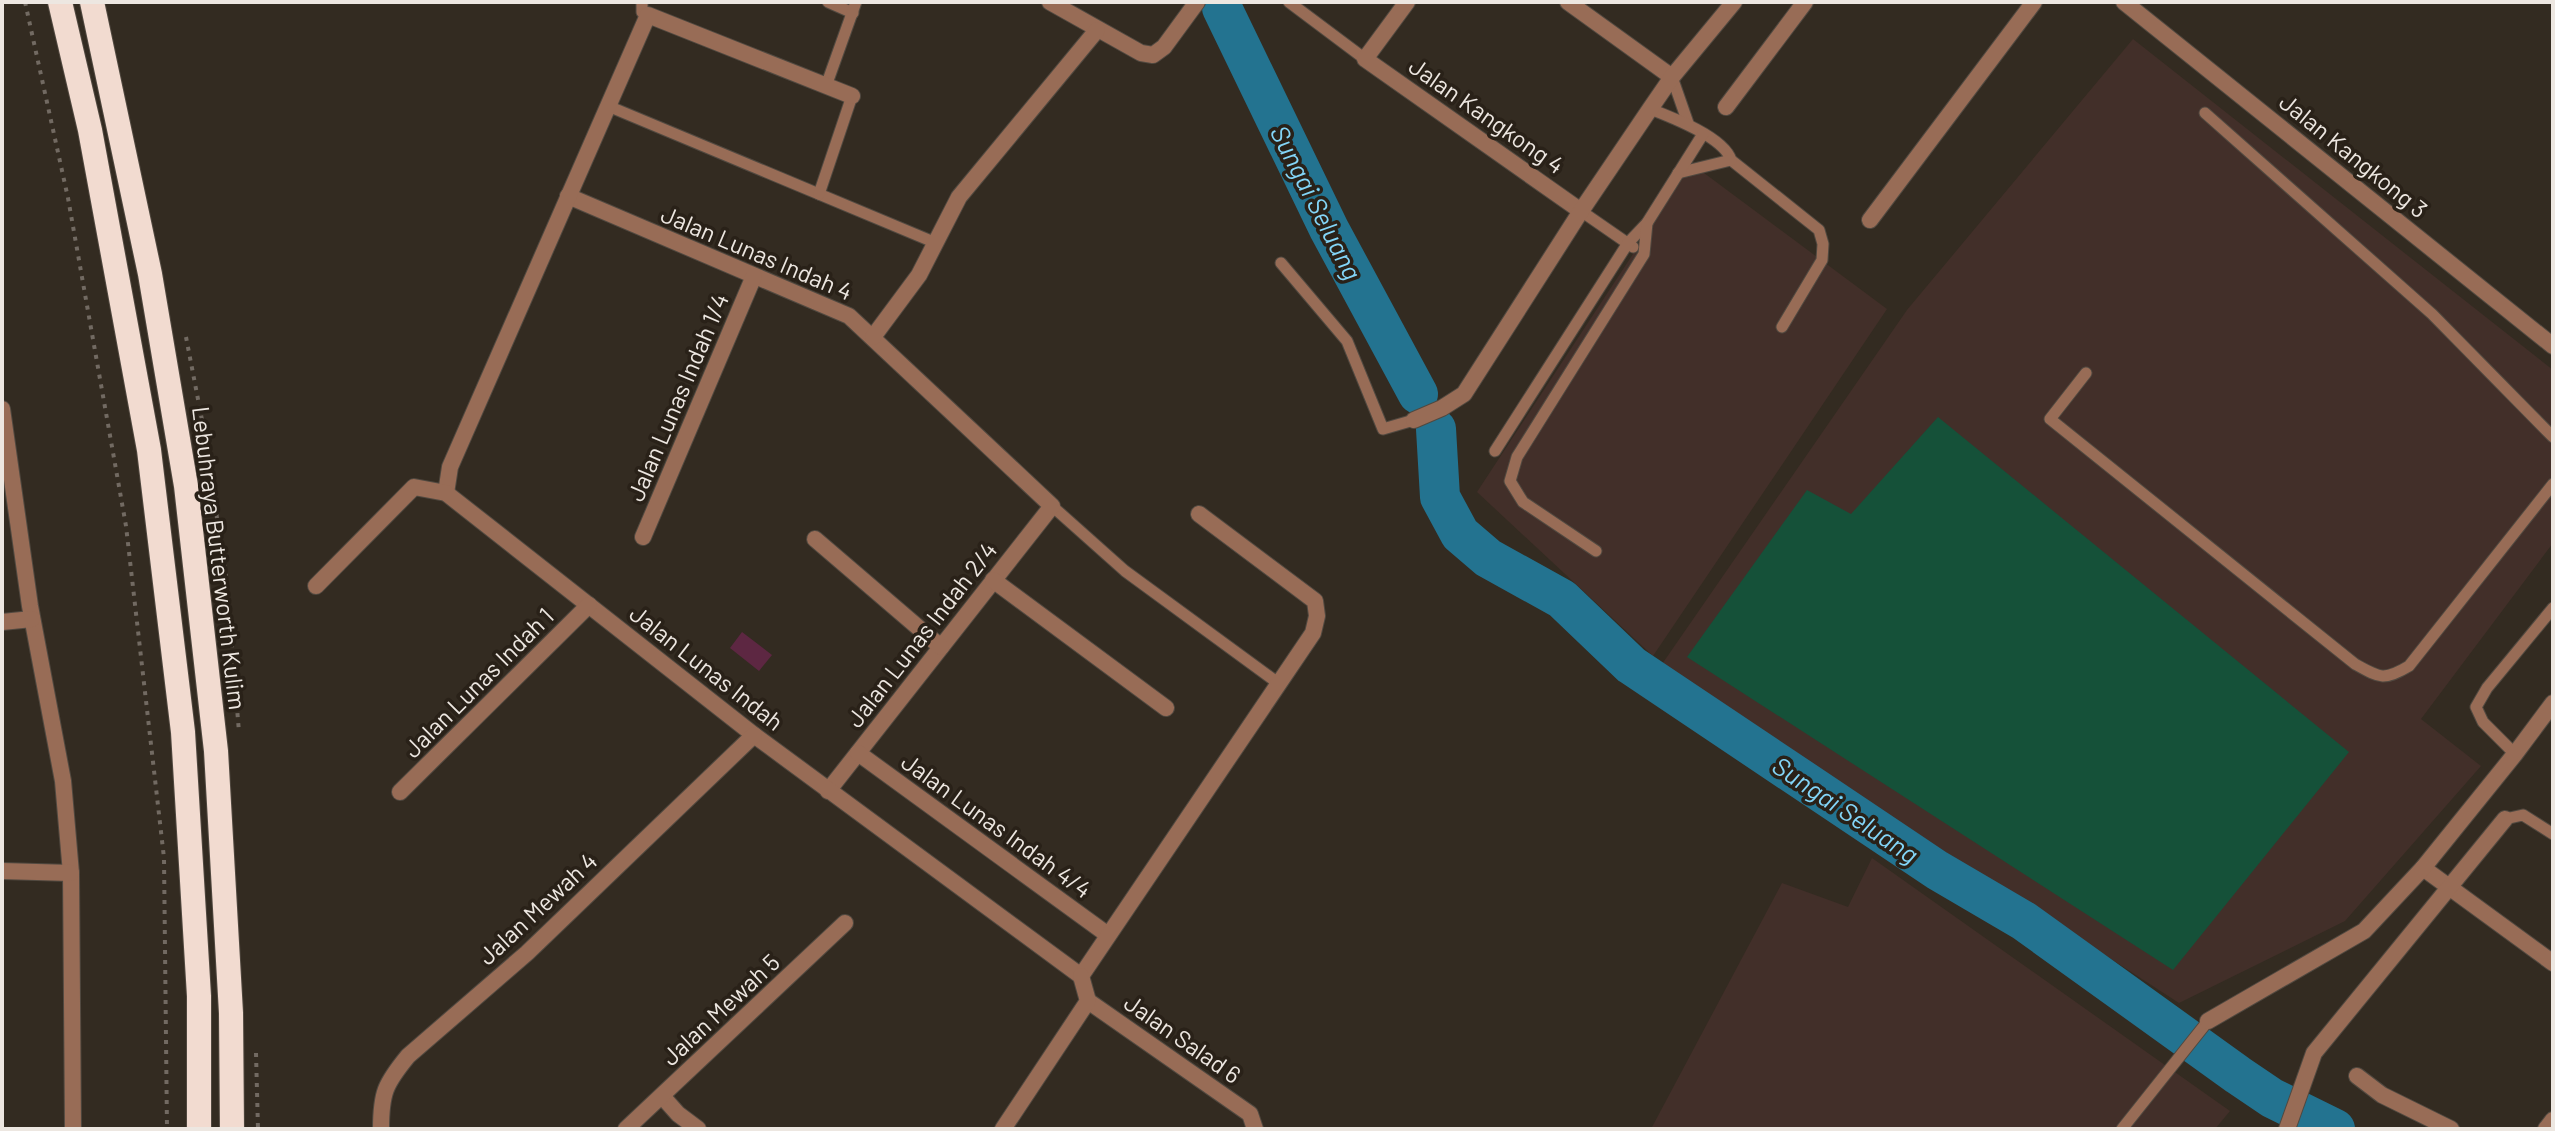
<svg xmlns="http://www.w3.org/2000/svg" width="2555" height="1131" font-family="Barlow,sans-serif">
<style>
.education{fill:#422f29}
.green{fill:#155139}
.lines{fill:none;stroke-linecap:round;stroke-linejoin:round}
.river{stroke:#237390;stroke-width:40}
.building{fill:#5d2742}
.lane-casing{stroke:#514940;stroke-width:13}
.street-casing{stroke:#514940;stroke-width:18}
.highway-casing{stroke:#514940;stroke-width:26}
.path{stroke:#726a62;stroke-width:4;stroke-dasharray:4 6;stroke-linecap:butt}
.lane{stroke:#986c56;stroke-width:11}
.street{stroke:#986c56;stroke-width:16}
.highway{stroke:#f2dbd0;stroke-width:24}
.labels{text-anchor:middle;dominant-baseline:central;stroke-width:7;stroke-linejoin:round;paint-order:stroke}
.street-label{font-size:24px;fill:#ede7e1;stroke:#292118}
.water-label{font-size:26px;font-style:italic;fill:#83d5f7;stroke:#292118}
</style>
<rect width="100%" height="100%" fill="#332b21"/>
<g class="education">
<polygon points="2133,39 2553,370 2553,543 2421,719 2481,766 2345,921 2179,1003 1660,667 1907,310"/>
<polygon points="1692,164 1887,309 1653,656 1477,492"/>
<polygon points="1872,858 2230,1111 2215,1129 1651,1129 1782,883 1848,907"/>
</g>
<polygon class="green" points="1938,417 2349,752 2173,970 1687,657 1807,490 1851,514"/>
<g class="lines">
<g class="river">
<polyline points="1222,8 1329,229 1418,394"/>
<polyline points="1436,429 1440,497 1460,534 1488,558 1562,599 1631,665 1937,870 2024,921 2238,1075 2272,1098 2335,1129"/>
</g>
</g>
<polygon class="building" points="742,632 772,655 759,671 730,648"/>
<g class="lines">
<g class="lane-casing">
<g id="lane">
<polyline points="642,2 642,12 648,15"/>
<polyline points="828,2 853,13"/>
<polyline points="1289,2 1365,59"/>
<polyline points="1672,77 1688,123"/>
<polyline points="826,86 856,2"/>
<polyline points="608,106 936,243"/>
<path d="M1650,109c21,8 74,28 81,51l88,70 4,14 -1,16 -40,67"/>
<polyline points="2205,113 2432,314 2553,437"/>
<polyline points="1678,173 1731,160"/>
<polyline points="819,194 852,96"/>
<polyline points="1581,211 1633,247"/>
<polyline points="1281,263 1347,341 1383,429 1414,420"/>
<path d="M2086,373l-36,46 305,245c25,14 29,17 54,2l144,-182"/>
<polyline points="1495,451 1628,243 1647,223 1703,134"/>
<polyline points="1052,506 1125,571 1278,683"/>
<polyline points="1596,551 1523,502 1510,481 1517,457 1644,254 1647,223"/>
<polyline points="2515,754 2483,722 2476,707 2487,688 2553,608"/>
<polyline points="2505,819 2523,815 2553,834"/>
<polyline points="2122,1129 2208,1021"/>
</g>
</g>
<g class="street-casing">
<g id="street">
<polyline points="1050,2 1141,53 1153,55 1164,47 1197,2"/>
<polyline points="1407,2 1365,59 1581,211"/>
<polyline points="1568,2 1672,77"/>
<polyline points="2124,2 2553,346"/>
<polyline points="1726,107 1805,2"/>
<polyline points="568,196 849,316 1052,506 828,791"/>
<polyline points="1870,220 2034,2"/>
<polyline points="873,337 919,275 959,197 1097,30"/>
<polyline points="2,409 30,606 63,781 71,873 73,1129"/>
<polyline points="1414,420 1442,408 1464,394 1581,211 1650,109 1672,77 1734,2"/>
<polyline points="446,493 450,467 648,15 852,96"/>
<polyline points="643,537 754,276"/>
<polyline points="815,539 941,647"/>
<polyline points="993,580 1166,708"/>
<polyline points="316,586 414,487 446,493 754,735 1081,976"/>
<polyline points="2,622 32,619"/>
<polyline points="858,753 1108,935"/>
<polyline points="400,792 589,605"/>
<polyline points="2423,868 2553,963"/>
<polyline points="2,871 71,873"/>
<polyline points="1081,976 1313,633 1317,616 1315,601 1199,514"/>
<polyline points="1088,1001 1250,1114 1255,1129"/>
<polyline points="2208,1021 2364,931 2423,868 2515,754 2553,703"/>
<polyline points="2357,1076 2382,1095 2451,1129"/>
<polyline points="662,1096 678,1114 698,1129"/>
<path d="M381,1129c0,-36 4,-45 27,-73l119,-103 227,-218"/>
<polyline points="626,1129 845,923"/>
<polyline points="1003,1129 1088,1001 1081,976"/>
<polyline points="2287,1129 2314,1053 2505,819"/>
<polyline points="2546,1129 2553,1120"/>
</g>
</g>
<g class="highway-casing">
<g id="highway">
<polyline points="60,2 90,130 149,450 183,732 199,996 199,1129"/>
<polyline points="92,2 150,274 186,486 216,751 231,1013 232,1129"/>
</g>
</g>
<g class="path">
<polyline points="25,2 68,198 126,526 164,858 167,1129"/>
<polyline points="186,337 202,420 226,577 239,732"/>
<polyline points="256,1053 258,1129"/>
</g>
<use href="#lane" class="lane"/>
<use href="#street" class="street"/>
<use href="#highway" class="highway"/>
</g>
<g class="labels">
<g class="street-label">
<text transform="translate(1487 115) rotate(35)">Jalan Kangkong 4</text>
<text transform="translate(2354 155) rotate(39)">Jalan Kangkong 3</text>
<text transform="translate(757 252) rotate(23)">Jalan Lunas Indah 4</text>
<text transform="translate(677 397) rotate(-67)">Jalan Lunas Indah 1/4</text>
<text transform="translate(220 558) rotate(83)">Lebuhraya Butterworth Kulim</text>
<text transform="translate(921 634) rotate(-52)">Jalan Lunas Indah 2/4</text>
<text transform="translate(707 667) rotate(38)">Jalan Lunas Indah</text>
<text transform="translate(478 682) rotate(-45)">Jalan Lunas Indah 1</text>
<text transform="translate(997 825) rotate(36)">Jalan Lunas Indah 4/4</text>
<text transform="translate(537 908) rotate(-43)">Jalan Mewah 4</text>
<text transform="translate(720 1009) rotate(-43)">Jalan Mewah 5</text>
<text transform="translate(1183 1038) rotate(35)">Jalan Salad 6</text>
</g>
<g class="water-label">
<text transform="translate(1317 202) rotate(63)">Sungai Seluang</text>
<text transform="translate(1846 809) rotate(34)">Sungai Seluang</text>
</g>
</g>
<rect width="2555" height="1131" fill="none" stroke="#ede7e1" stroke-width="8"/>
</svg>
